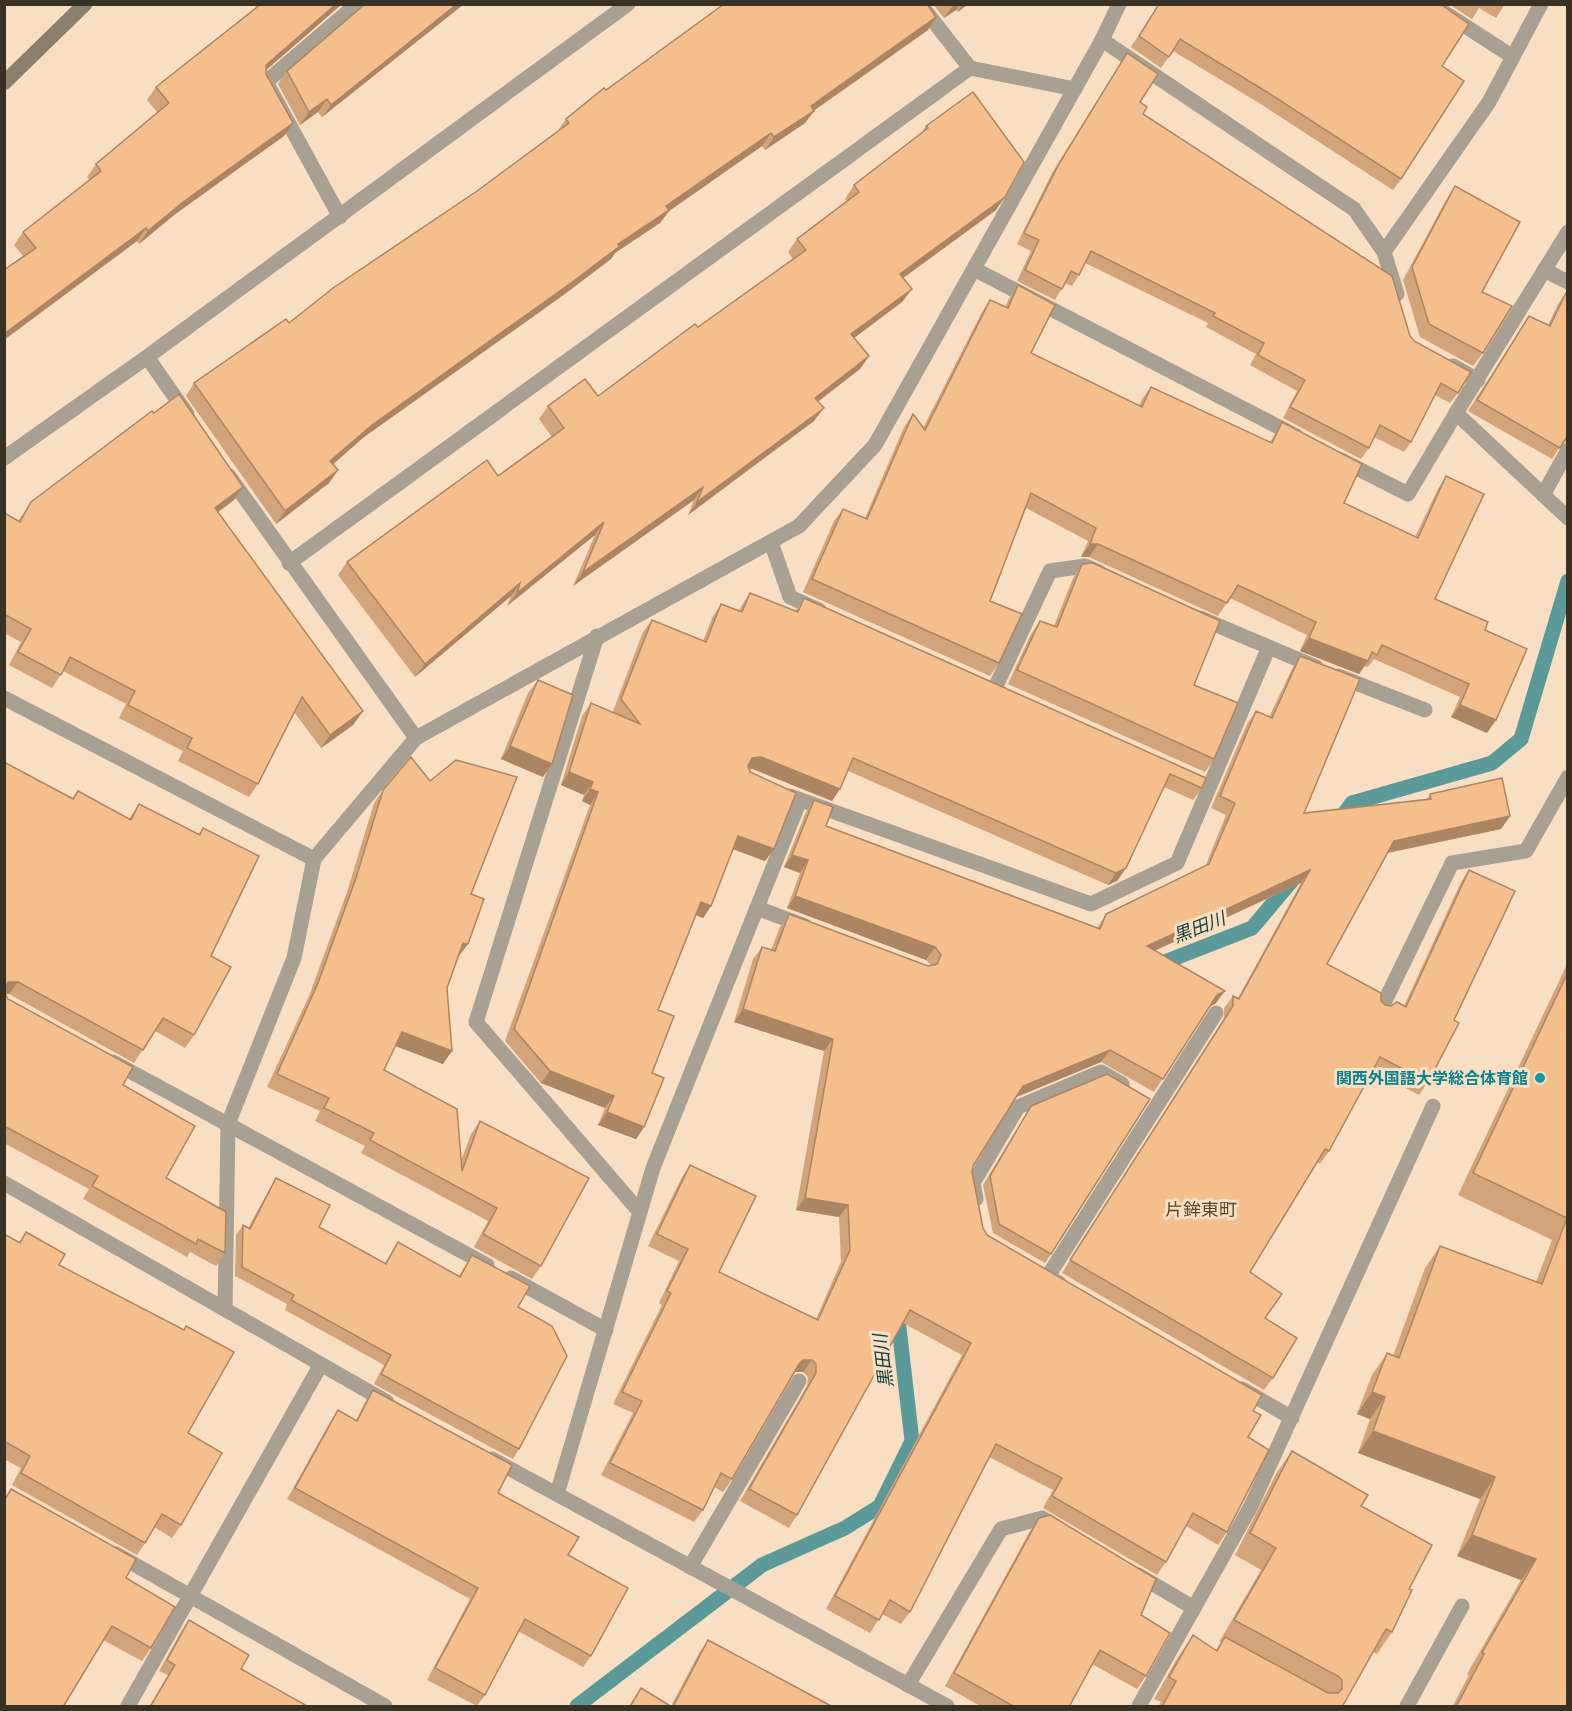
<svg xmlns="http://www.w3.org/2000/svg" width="1572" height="1711" font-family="'Source Serif 4','Noto Sans JP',serif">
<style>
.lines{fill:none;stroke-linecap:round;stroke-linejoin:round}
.stream{stroke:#5b9a99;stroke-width:15}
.lane{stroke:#a7a093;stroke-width:15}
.street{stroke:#a7a093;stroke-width:15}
.secondary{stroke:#8a806c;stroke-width:15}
.wall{fill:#d3a379}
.shaded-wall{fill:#ac8563}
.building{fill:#f5be8d;stroke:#ac8563;stroke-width:1.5}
.culture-dot{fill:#0f9aa8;stroke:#f8dfc3;stroke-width:2}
.labels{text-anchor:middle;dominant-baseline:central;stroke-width:6;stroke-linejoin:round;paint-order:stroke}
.culture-label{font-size:16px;font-weight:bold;fill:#0d838f;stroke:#f8dfc3;text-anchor:end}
.water-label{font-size:18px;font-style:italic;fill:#154243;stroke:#f8dfc3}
.neighbourhood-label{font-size:18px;fill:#5b472e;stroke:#f8dfc3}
</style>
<rect width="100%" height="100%" fill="#f8dfc3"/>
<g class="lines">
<g class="stream">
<polyline points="1338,822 1352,803 1492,763 1521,739 1568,581"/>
<polyline points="1152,967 1252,928 1295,877"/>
<polyline points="577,1706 762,1565 845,1528 880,1506 912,1441 897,1310"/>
</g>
<g class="lane">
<polyline points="1431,4 1513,57"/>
<polyline points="1544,270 1568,282"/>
<polyline points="1543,495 1568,450"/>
<polyline points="771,542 790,597 819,610"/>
<polyline points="1200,618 1316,667"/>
<polyline points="1338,676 1425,710"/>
<polyline points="995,688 1050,571 1085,566 1099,572"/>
<polyline points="790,796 1091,904 1177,863 1268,649"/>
<polyline points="757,908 805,926"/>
<polyline points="1381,1009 1452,863 1526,851 1568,777"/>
<polyline points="976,1199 973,1183 1018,1107 1101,1072 1122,1084"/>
<polyline points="1060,1284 1048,1276 1216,1013"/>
<polyline points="1242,1389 1292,1418"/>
<polyline points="690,1567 799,1381"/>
<polyline points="1138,1575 1194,1608"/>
<polyline points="908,1685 1001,1529 1042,1518 1055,1526"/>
<polyline points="1407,1706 1462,1606"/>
</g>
<g class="street">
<polyline points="920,4 970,68 1075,89"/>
<polyline points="1102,40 1354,209 1384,252 1397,294"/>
<polyline points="340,217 266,82 357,4"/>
<polyline points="1384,252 1489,102 1541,4"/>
<polyline points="974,269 1296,436"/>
<polyline points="147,357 187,414"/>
<polyline points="1453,366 1478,380"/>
<polyline points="1456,413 1568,232"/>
<polyline points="4,458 147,357 628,4"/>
<polyline points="1341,460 1408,494 1456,413 1568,518"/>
<polyline points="229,476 416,738"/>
<polyline points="289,563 970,68"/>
<polyline points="597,636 476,1022 639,1211"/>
<polyline points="4,698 314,859"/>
<polyline points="113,1062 487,1265"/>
<polyline points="4,1183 387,1402"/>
<polyline points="511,1278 606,1330"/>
<polyline points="225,1309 228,1124 294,958 314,859 416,738 799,526 875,445 1102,40 1119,4"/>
<polyline points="492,1459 947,1706"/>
<polyline points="557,1494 653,1168 800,800"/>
<polyline points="116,1554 385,1706"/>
<polyline points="128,1706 320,1366"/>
<polyline points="1139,1706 1251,1506 1433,1106"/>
</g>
<polyline class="secondary" points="4,83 85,4"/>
</g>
<g class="wall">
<polygon points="254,4 342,4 266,70 266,74 284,136 174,215 139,244 137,241 4,340 4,270 23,256 14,245 23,232 90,181 87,177 96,164 157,112 147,100 156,87 257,8"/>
<polygon points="365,4 464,4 322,117 318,112 300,125 278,84 287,71"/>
<polygon points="933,4 968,4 958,12 956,10 944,18"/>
<polygon points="1159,4 1440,4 1442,66 1401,179 1393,190 1259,103 1173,51 1161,68 1131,47"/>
<polygon points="1449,4 1505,4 1496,18 1479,8 1472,19"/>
<polygon points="928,30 814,111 805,123 765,150 762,146 669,211 660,223 615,253 611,259 562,296 364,437 333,464 338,470 329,483 276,524 186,396 194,383 289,323 477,191 557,132 566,119 606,90"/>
<polygon points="1127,53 1143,114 1410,336 1458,393 1450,403 1435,395 1411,442 1404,452 1374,437 1369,448 1361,459 1283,418 1297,391 1250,365 1256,354 1206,327 1208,323 1085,263 1079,275 1072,286 1065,283 1055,300 1017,281 1031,251 1017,244 1052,173"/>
<polygon points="926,126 996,210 903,278 912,289 902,302 854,338 869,356 860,369 818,401 814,421 688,515 694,500 573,586 595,535 507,606 511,596 415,677 338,575 347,562 498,476 552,437 539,419 548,406 598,396 698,327 793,259 788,252 797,239 847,201 845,199 854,185 921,133"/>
<polygon points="1455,186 1482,292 1483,353 1473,366 1420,337 1403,280 1446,200"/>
<polygon points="1018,285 1031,353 1139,406 1142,399 1151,387 1270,442 1282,422 1344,503 1415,537 1438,489 1446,476 1435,599 1485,630 1487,733 1451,717 1460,697 1374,659 1368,667 1364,666 1359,674 1300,651 1307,635 1230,598 1218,616 1089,557 1081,557 1088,541 1026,508 990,601 999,663 990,676 803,592 834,521 843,509 865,518 904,427 913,414 923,428 982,312 990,300 1005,307 1009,298"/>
<polygon points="1566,293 1568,293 1568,442 1563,442 1552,459 1468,411 1529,316 1548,325 1558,304"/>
<polygon points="154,413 243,487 234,500 218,512 363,711 353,725 321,748 294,712 258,784 249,797 178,761 183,751 119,718 126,704 63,671 52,688 9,665 21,642 4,633 4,516 18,521 31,502"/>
<polygon points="1082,564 1194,685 1214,759 1205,772 1008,684 1031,634 1040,621 1054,626 1073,578"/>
<polygon points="750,593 795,611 804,598 1202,788 1193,800 1164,787 1126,868 1117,881 1108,885 848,771 832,801 753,769 749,769 774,849 765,861 733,849 711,906 703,918 696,915 658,1010 652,1073 644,1127 636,1139 598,1125 605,1108 541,1083 505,1041 590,805 582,801 584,795 561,785 582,716 591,703 614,713 613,711 643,632 652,620 703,641 713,616 721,604 739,611 742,605"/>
<polygon points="1300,656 1304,813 1427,799 1430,794 1510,816 1501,829 1388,853 1327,964 1381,1001 1385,1005 1391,1006 1404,1006 1461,882 1469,870 1454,1020 1428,1082 1419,1095 1372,1070 1329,1151 1320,1164 1317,1162 1250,1272 1265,1318 1273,1378 1264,1390 1062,1273 1224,1018 1224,1008 1233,996 1238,998 1301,883 1155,951 1216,1003 1209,1007 1154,1092 1101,1062 1016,1097 973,1166 972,1172 983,1228 987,1235 1253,1411 1227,1532 1218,1545 1186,1526 1166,1562 1157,1575 1043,1508 1053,1490 989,1457 910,1612 901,1624 882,1614 870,1633 826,1609 962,1355 903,1323 797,1515 789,1528 740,1501 807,1386 808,1377 803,1372 795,1372 732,1479 723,1492 714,1487 703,1510 694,1522 601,1475 633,1413 613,1404 662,1305 659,1303 679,1261 648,1246 682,1177 690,1165 719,1272 816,1319 841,1262 839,1217 796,1210 824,1051 734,1022 753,959 762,947 771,950 780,927 789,914 928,966 931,965 926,960 787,908 800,873 784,867 806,812 814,800 826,826 1097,928 1106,914 1205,867 1226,815 1211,808 1247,724 1256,711 1269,717 1292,669"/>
<polygon points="538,680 543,777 501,759 528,693"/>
<polygon points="4,762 73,798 78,791 129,819 139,804 198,835 203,828 211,956 194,1035 185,1048 155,1031 134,1063 9,994 6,994 8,999 123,1085 166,1178 225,1253 216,1266 190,1252 187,1257 83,1199 89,1189 4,1143"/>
<polygon points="383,790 471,894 468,944 458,957 447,988 443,1064 395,1046 384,1070 461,1161 471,1134 480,1121 541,1266 532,1279 474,1247 488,1221 361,1153 365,1146 315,1121 320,1111 267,1087 309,996 347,892 374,803"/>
<polygon points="1568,962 1568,1707 1452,1707 1469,1675 1467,1674 1521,1580 1457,1556 1480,1499 1358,1453 1370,1419 1357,1414 1372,1375 1387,1353 1393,1356 1425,1268 1440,1246 1536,1282 1552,1240 1458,1195"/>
<polygon points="1031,1106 1051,1254 1045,1263 993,1233 983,1185"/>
<polygon points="276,1178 319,1227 385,1263 398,1242 459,1276 472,1255 518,1307 519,1449 513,1459 374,1384 384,1365 285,1310 287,1304 235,1276 236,1235 243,1225 248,1228 270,1188"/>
<polygon points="26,1232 59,1265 188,1433 181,1525 172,1538 154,1527 145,1543 137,1555 12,1485 21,1468 4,1459 4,1234 19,1242"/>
<polygon points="373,1390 498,1493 568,1555 591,1656 583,1667 518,1631 485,1695 477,1706 427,1680 470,1599 287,1499 330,1422 338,1410 356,1420 365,1402"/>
<polygon points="1292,1451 1361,1506 1409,1589 1392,1632 1377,1654 1373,1652 1342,1707 1158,1707 1161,1702 1154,1699 1178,1657 1193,1635 1216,1650 1221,1642 1219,1642 1261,1570 1235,1555 1277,1472"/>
<polygon points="11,1489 126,1578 151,1648 142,1661 103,1640 4,1707 4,1499"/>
<polygon points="1039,1518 1141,1615 1146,1676 1137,1689 1092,1664 1069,1707 982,1707 945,1686 1030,1531"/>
<polygon points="189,1620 241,1669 309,1707 149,1707 168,1675 159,1671 182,1630"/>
<polygon points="708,1640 833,1707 628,1707 641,1688 671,1706 699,1653"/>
</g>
<g class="shaded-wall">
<polygon points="336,4 342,4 257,78 266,65"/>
<polygon points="457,4 464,4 322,117 331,105"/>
<polygon points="954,4 960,4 956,10 944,18"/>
<polygon points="963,4 968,4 958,12"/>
<polygon points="936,17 928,30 810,113 814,111 805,123 765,150 774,137 811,106"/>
<polygon points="327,99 318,112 300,125 309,112"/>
<polygon points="293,123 284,136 174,215 139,244 148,231 183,202"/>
<polygon points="771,133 762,146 669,211 660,223 615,253 611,259 562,296 364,437 322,474 330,461 372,425 618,244 666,206"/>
<polygon points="1005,197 996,210 891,287 900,274"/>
<polygon points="146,228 137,241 4,340 4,334"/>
<polygon points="912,289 902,302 842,347 851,334"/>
<polygon points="869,356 860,369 806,411 815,398"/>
<polygon points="824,408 814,421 688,515 697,502"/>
<polygon points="338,470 329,483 276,524 285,511"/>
<polygon points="243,487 234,500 206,521 215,508"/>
<polygon points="703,487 694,500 573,586 583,572"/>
<polygon points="604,522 595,535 507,606 517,593"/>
<polygon points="1090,544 1098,544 1089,557 1081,557"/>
<polygon points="520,583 511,596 415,677 425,664"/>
<polygon points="1309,638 1368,661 1359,674 1300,651"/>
<polygon points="1460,705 1496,720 1487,733 1451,717"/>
<polygon points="363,711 353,725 321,748 330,735"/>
<polygon points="510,746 552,764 543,777 501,759"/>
<polygon points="761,757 840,789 832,801 753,769 744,770 752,758"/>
<polygon points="569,772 593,782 584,795 561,785"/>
<polygon points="590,789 598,792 590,805 582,801"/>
<polygon points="1510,816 1501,829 1386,853 1394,841"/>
<polygon points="738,836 774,849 765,861 730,848"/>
<polygon points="792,855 808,860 800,873 784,867"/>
<polygon points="1126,868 1117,881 1108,885 1116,873"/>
<polygon points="1310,870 1301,883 1138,958 1147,946"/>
<polygon points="795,896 935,947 926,960 787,908"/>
<polygon points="701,902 711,906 703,918 693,914"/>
<polygon points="463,943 468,944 458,957 454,956"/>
<polygon points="8,982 18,982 9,994 4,994 4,987"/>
<polygon points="1225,991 1216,1003 1208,1008 1217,995"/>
<polygon points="743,1009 833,1039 824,1051 734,1022"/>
<polygon points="402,1032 452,1051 443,1064 393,1045"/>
<polygon points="1110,1050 1101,1062 1014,1098 1023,1086"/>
<polygon points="550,1071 614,1096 605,1108 541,1083"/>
<polygon points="607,1112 644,1127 636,1139 598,1125"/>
<polygon points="805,1198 848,1205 839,1217 796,1210"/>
<polygon points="803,1360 812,1360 803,1372 795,1372 799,1364"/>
<polygon points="1372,1392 1385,1397 1370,1419 1357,1414"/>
<polygon points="1373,1431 1495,1477 1480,1499 1358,1453"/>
<polygon points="1472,1535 1536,1559 1521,1580 1457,1556"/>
</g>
<g class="building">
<polygon points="261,4 336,4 266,65 266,74 293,123 183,202 148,231 146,228 4,334 4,270 36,248 23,232 101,171 96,164 169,103 156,87"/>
<polygon points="365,4 457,4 331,105 327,99 309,112 287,71"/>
<polygon points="724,4 927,4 936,17 811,106 814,111 774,137 771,133 666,206 669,210 618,244 620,246 571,283 372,425 330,461 338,470 285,511 194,383 286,319 289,323 333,288 477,191 569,123 566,119 604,88 606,90"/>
<polygon points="1159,4 1440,4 1469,24 1442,66 1464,81 1401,179 1267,92 1180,39 1169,57 1139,36"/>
<polygon points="1127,53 1158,74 1140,102 1147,107 1143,114 1392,276 1410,336 1414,341 1471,372 1458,393 1441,383 1411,442 1380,425 1369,448 1290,407 1305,380 1258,355 1264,343 1213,316 1215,313 1091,251 1079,275 1071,271 1062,289 1025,270 1039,240 1024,233 1060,162"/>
<polygon points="973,92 1024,162 1005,197 900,274 912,289 851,334 869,356 815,398 824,408 697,502 703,487 583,572 604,522 517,593 520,583 425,664 347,562 487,460 498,476 564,428 548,406 585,379 598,396 695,324 698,327 806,250 797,239 859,192 854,185 928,128 926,126"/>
<polygon points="1455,186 1520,222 1482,292 1512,306 1483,353 1429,324 1412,267"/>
<polygon points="1018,285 1055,305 1031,353 1142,407 1151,387 1272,443 1282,422 1362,464 1344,503 1418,538 1446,476 1484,494 1435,599 1488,622 1485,630 1527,649 1496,720 1460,705 1469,684 1382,645 1377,655 1372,652 1368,661 1309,638 1316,622 1238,585 1227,603 1098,544 1090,544 1096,528 1031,493 990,601 1022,614 999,663 812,579 843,509 867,519 913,414 925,430 990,300 1008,308"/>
<polygon points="1566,293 1568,294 1568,435 1560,448 1477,400 1529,316 1550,326"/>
<polygon points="179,394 243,487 215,508 363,711 330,735 302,697 258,784 187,748 192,738 128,705 135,691 70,657 61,675 18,652 31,629 4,614 4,516 6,514 20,522 31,502 152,411 154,413"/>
<polygon points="1093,563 1220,621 1194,685 1238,703 1214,759 1017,670 1040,621 1057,627 1082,564"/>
<polygon points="750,593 798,612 804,598 1206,778 1202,788 1170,774 1126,868 1116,873 853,758 840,789 761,757 752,758 748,766 750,772 796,793 774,849 738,836 711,906 701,902 658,1010 674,1016 652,1073 664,1078 644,1127 607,1112 614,1096 550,1071 514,1029 598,792 590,789 593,782 569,772 591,703 640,724 621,699 652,620 706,642 721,604 742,612"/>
<polygon points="1300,656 1360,679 1304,813 1431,799 1430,794 1502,778 1510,816 1394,841 1327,964 1381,993 1381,1001 1385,1005 1391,1006 1397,1002 1406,1007 1469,870 1515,891 1454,1020 1459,1023 1428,1082 1380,1057 1329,1151 1325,1149 1250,1272 1282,1294 1265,1318 1297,1338 1273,1378 1070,1260 1233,1006 1233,996 1239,999 1310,870 1147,946 1225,991 1217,995 1163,1079 1110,1050 1023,1086 973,1166 972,1172 983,1228 987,1235 1262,1395 1253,1411 1261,1415 1248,1437 1269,1450 1227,1532 1193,1513 1166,1562 1052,1496 1062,1478 996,1444 910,1612 890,1600 879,1620 835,1596 971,1343 910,1310 797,1515 749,1489 816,1373 816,1364 812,1360 803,1360 799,1364 732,1479 721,1473 703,1510 610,1463 642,1401 622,1392 671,1293 667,1291 688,1249 657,1234 690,1165 756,1196 719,1272 818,1320 850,1250 848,1205 805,1198 833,1039 743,1009 762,947 775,951 789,914 928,966 937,964 941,955 935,947 795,896 808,860 792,855 814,800 833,807 826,826 1100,929 1106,914 1209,864 1235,803 1220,796 1256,711 1272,718"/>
<polygon points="538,680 573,695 552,764 510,746"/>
<polygon points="411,757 430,781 456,760 517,777 471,894 484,899 468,944 463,943 447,988 452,1051 402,1032 384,1070 457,1109 462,1171 480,1121 589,1178 541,1266 483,1234 497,1208 370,1140 374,1133 324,1108 329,1098 277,1074 318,983 356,878 383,790"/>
<polygon points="4,762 73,799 78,791 131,820 139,804 200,835 203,828 259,856 211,956 231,967 194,1035 163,1018 143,1050 18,982 8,982 4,988"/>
<polygon points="1568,972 1568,1707 1456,1707 1484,1654 1482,1653 1536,1559 1472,1535 1495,1477 1373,1431 1385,1397 1372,1392 1387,1353 1399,1358 1440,1246 1542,1284 1567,1218 1473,1173"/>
<polygon points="4,992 8,999 133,1067 123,1085 195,1126 166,1178 226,1212 225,1253 198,1239 196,1244 92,1186 98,1176 4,1126"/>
<polygon points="1107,1074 1150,1099 1051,1254 999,1224 990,1176 1031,1106"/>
<polygon points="276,1178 330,1205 319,1227 386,1264 398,1242 460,1277 472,1255 530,1286 518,1307 552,1326 567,1356 519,1449 381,1374 391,1355 291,1300 294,1295 242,1267 243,1225 250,1229"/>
<polygon points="26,1232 65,1254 59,1265 184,1330 186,1326 234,1352 188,1433 222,1453 181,1525 162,1514 145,1543 21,1473 30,1456 4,1441 4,1234 20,1243"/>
<polygon points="373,1390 512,1465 498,1493 579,1537 568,1555 628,1588 591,1656 525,1619 485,1695 435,1668 478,1588 295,1488 338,1410 357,1421"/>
<polygon points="1292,1451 1368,1495 1361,1506 1432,1545 1409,1589 1412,1590 1392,1632 1386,1629 1342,1707 1162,1707 1176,1681 1169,1677 1193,1635 1217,1651 1225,1637 1328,1693 1338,1693 1342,1689 1342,1680 1338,1676 1234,1620 1276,1548 1250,1533"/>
<polygon points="11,1489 136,1559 126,1578 175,1607 151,1648 112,1626 63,1707 4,1707 4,1501"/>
<polygon points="1050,1515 1156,1579 1141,1615 1170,1633 1146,1676 1100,1650 1069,1707 1015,1707 954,1673 1039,1518"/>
<polygon points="189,1620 249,1655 241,1669 309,1707 150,1707 175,1665 167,1660"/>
<polygon points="708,1640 833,1707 673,1707"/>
<polygon points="641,1688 672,1707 630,1707"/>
</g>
<circle class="culture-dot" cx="1540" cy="1078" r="6"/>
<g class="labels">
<g class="culture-label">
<text x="1528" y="1078">関西外国語大学総合体育館</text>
</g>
<g class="water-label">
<text transform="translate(1199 927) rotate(-21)">黒田川</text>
<text transform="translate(883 1361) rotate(-97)">黒田川</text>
</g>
<g class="neighbourhood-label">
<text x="1201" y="1209">片鉾東町</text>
</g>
</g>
<rect width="1572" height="1711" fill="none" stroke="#3a3125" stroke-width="12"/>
</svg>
